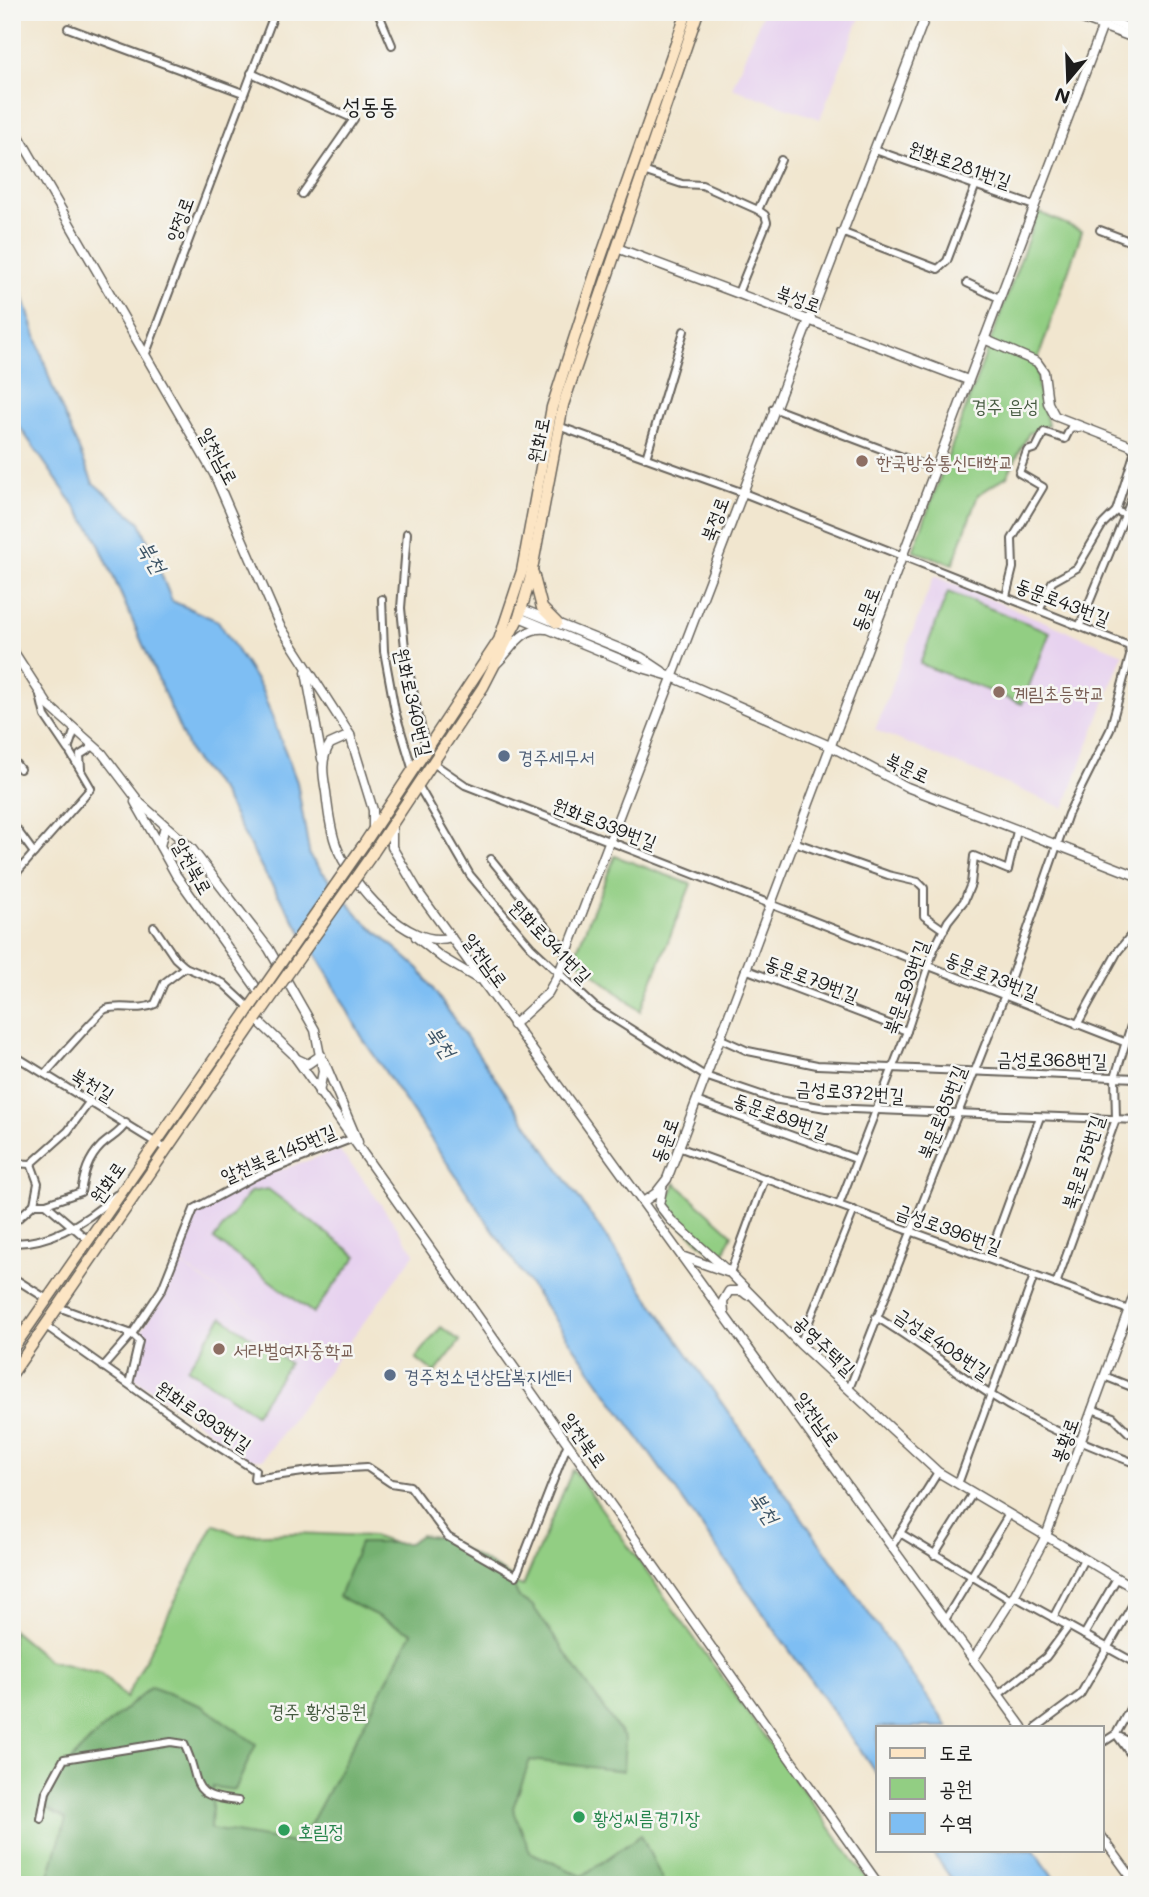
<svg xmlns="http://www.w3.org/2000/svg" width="1149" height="1897" font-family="Mali,'Poor Story',sans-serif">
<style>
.built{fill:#e7d2ef}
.green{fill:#92ce83;stroke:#577550;stroke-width:2}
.forest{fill:#75b171;stroke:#486646;stroke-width:2}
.water{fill:#7ebef3;stroke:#4d6d88;stroke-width:2}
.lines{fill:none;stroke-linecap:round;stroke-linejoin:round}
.minor-casing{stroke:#67635b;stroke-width:10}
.tertiary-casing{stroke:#67635b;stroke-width:11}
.secondary-casing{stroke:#67635b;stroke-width:13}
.minor{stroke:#fff;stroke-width:6}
.tertiary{stroke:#fff;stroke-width:8}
.secondary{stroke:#fce5c4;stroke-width:10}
.secondary-bridge-casing{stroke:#67635b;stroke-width:13;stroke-linecap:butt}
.secondary-bridge{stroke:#fce5c4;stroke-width:10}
.education-dot{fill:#8d6e63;stroke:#f6f6f2;stroke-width:2.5}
.service-dot{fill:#5c6f8a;stroke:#f6f6f2;stroke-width:2.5}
.leisure-dot{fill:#2e9e5b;stroke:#f6f6f2;stroke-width:2.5}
.labels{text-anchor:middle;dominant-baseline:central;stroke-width:5;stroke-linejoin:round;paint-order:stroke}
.street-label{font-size:19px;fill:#1c1c1c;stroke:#f6f6f2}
.park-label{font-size:19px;fill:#455a40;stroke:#f6f6f2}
.education-label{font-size:19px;fill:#785e54;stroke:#f6f6f2;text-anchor:start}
.service-label{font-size:19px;fill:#4e5e75;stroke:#f6f6f2;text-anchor:start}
.leisure-label{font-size:19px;fill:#27864d;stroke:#f6f6f2;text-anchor:start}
.water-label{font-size:21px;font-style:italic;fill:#3e5567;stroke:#f6f6f2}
.quarter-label{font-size:23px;fill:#1c1c1c;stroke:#f6f6f2}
</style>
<rect width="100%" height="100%" fill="#f6f6f2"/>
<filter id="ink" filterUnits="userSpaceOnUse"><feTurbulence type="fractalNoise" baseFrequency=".0143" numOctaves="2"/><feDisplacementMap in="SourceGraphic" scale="14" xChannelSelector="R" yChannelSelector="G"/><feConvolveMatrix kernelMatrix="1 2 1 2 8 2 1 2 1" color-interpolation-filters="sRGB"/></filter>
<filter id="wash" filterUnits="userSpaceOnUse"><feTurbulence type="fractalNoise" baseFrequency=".00686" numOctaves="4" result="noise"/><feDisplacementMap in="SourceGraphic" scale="28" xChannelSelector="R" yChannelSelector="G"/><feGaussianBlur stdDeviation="1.57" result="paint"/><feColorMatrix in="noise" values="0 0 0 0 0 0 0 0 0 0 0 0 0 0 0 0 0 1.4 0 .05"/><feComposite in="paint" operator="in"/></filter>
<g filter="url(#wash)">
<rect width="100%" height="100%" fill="#f1e6cf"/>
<g class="built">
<polygon points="763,12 862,12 820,119 732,88"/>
<polygon points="934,576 1123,654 1064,808 875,730"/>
<polygon points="338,1150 360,1175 415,1253 263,1459 249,1459 133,1377 143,1328 169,1286 179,1263 304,1351 179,1262 194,1214 206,1204 263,1176"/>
</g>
<g class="green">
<polygon points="1038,212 1082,231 1037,362 1038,386 1048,425 1029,433 1007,476 978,495 953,564 913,551"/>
<polygon points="948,592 1050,632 1022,704 920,664"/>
<polygon points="615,856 691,884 640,1011 574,957"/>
<polygon points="675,1183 732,1234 721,1261 664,1211"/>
<polygon points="268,1189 357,1256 313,1313 214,1239 250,1192"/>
<polygon points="222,1317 289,1363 255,1414 187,1368"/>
<polygon points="441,1327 460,1341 435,1373 416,1358"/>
<polygon points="573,1469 871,1885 12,1885 12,1630 48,1660 102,1674 126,1698 214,1524 238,1535 294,1533 372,1536 523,1586"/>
</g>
<path class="forest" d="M420,1535l24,3 66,38 9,22 13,7 93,134 -2,32 -93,-11 -17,48 17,44 52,24 59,-41 24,50h-619l20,-66 -20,-11c3,-41 75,-94 105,-121l51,19 54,38 -21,46 -22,-3 -2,42 89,15 112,-211 -73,-36 21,-54h49z"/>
<g class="water">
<polygon points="12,262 52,386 93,483 140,522 172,601 218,621 261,688 297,782 310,857 360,917 419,969 948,1727 878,1727 878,1775 530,1285 363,1039 322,964 265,874 221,791 192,757 95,535 12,416"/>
<polygon points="931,1850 1034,1850 1059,1885 956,1885"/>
</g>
</g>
<g filter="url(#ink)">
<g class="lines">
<g class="minor-casing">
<g id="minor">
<polyline points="378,12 392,45"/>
<polyline points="68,28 243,93"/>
<polyline points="251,73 354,119 302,194"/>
<polyline points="875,150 1034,206"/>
<polyline points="643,171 682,184 702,185 758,210 781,160"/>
<polyline points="1100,230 1137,244"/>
<polyline points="841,232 938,269 947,261 975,187"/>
<polyline points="967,283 999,298"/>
<polyline points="738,293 767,222 765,215 758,210"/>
<polyline points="145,356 275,12"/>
<polyline points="773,408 934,469"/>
<polyline points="558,426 741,492 1129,646 1130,656 1110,730 1068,814 1004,997 849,1389"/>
<polyline points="646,458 684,331"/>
<polyline points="1116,511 1135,451 1131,447"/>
<polyline points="407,533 401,608 406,658 426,749"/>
<polyline points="1006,596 1013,568 1012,539 1043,487 1019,473 1027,451 1036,448 1044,432 1065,439 1071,427 1079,428"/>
<polyline points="382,599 384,651 395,711 413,771"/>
<polyline points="1040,609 1052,582 1077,568 1103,524 1116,511 1126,515"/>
<polyline points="1080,625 1137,486"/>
<polyline points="40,695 45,716 68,750"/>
<polyline points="12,759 20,769"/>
<polyline points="433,763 465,785 1124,1042"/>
<polyline points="81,769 80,755 94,746"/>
<polyline points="418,785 470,875 531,947 594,1006 705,1076 773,1099 826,1108 1137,1120"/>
<polyline points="12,823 34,853"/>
<polyline points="794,842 888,875 918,882 924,888 924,916 944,930"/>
<polyline points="491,859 567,953"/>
<polyline points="12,878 91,788 68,749 75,729"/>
<polyline points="154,927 175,958 185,967 223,983 250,1008"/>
<polyline points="745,969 907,1031"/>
<polyline points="1077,1025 1118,951 1137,928"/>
<polyline points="719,1038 748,1051 817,1065 1137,1078"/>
<polyline points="12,1054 166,1149"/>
<polyline points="12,1071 19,1059"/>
<path d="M45,1074c8,-9 56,-64 61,-65 16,-5 33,3 49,-5l9,-21 21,-16"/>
<polyline points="696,1101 856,1159"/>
<polyline points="678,1147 1137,1313"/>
<polyline points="12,1163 31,1164"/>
<polyline points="34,1204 38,1183 31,1164 68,1131 90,1101"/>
<path d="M46,1204l35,-12c3,-18 7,-33 20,-46 9,-9 18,-11 25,-23"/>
<polyline points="839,1205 907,1031 934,949 948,921 964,901 971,884 974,856 1008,870 1017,831"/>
<polyline points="12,1224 34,1204 46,1204 88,1240"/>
<path d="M12,1243c40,1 75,-22 104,-48"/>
<polyline points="988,1259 1040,1117"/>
<polyline points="730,1273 765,1178"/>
<polyline points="12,1277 47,1299"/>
<polyline points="1056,1284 1116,1119 1115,1077 1137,1006"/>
<polyline points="58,1307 132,1334 139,1341 129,1384"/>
<path d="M876,1317c41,24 76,53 115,78 46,30 95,49 146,69"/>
<polyline points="46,1326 203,1437 255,1470 254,1479 317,1470 367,1467 391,1483 410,1486 448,1537 516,1576 568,1443"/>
<polyline points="800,1344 854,1210"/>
<polyline points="103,1367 132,1334 162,1289 194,1209 255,1176 351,1139"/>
<polyline points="1104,1376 1137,1389"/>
<polyline points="1092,1409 1113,1417 1129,1433 1137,1436"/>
<polyline points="958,1484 1034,1276"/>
<polyline points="900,1533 1011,1600"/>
<polyline points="892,1546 938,1472"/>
<polyline points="934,1555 973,1493"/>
<polyline points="1132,1587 1137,1574"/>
<polyline points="1014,1596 1137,1664"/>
<polyline points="1053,1618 1084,1559"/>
<polyline points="945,1620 1009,1514"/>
<polyline points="1084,1635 1117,1578"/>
<polyline points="998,1695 1046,1657 1069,1626"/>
<polyline points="1037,1727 1080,1695 1137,1597"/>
<polyline points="1116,1734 1137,1763"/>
<polyline points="1120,1737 1137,1746"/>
<polyline points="1102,1743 1116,1734 1137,1696"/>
<path d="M41,1819l5,-27 18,-33 107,-17 13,2c19,38 1,52 54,57"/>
</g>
</g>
<g class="tertiary-casing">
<g id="tertiary">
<polyline points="1064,12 1137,39"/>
<polyline points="1086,12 1137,31"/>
<polyline points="12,124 214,474 280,626 350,735 373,810 373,830"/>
<polyline points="617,248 968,380"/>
<polyline points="984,339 1037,362 1044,372 1048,403 1055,416 1137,448"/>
<polyline points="522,609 641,657 662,671"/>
<polyline points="519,617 639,667 670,676 830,746 907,787 1137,876"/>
<polyline points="12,649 48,705 102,753 140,803 192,849 269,949 315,1030 323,1071 319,1093"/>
<path d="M497,663c15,-14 25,-37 49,-34"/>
<polyline points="306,672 322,759"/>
<path d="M350,735l-20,9c-10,15 -7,31 -4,48 2,18 4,36 10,53 13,36 72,107 115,92"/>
<polyline points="135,802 160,846"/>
<polyline points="165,826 160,846 176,875 260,993"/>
<polyline points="392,826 392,847 419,893 1022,1727"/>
<polyline points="167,858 175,846 186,844"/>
<polyline points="416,937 441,957 478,979"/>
<polyline points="256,1019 293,1054 879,1885"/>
<polyline points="513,1025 548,993 559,973 927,12"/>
<polyline points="297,1059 308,1064 321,1055"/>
<polyline points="324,1061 358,1142"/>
<polyline points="662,1189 659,1205 671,1220 730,1273 800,1344 938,1472 1137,1590"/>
<polyline points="643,1202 656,1193 667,1179 1105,20"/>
<polyline points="684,1257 727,1272"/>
<polyline points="724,1313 723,1301 729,1291 742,1291 747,1295"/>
<polyline points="973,1660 1014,1596 1046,1536 1137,1287"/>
<polyline points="1102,1837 1137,1885"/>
</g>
</g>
<g class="secondary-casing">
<g id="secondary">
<polyline points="533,573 542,608 557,623"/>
<polyline points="364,844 499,640 522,571 552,407 595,274 687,12"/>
<polyline points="373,853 483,687 519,617 530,580 563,405 698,12"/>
<polyline points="12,1350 260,993"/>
<polyline points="12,1374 256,1019"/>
</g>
</g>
<use href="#minor" class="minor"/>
<use href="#tertiary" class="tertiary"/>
<use href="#secondary" class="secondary"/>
<g class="secondary-bridge-casing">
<g id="secondary-bridge">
<polyline points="260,993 364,844"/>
<polyline points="256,1019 373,853"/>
</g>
</g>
<use href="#secondary-bridge" class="secondary-bridge"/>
</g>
</g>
<g class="education-dot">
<circle cx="862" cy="461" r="7"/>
<circle cx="999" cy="692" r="7"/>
<circle cx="219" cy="1349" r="7"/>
</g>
<g class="service-dot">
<circle cx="504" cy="756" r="7"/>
<circle cx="390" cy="1375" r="7"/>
</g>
<g class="leisure-dot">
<circle cx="579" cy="1817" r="7"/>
<circle cx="284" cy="1830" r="7"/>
</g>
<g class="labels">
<g class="street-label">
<text transform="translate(960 164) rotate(19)">원화로281번길</text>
<text transform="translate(179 219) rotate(-70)">양정로</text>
<text transform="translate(799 298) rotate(20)">북성로</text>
<text transform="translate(538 440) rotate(-79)">원화로</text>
<text transform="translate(219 456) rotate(62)">알천남로</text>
<text transform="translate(714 519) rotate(-69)">북정로</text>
<text transform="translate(1063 601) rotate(21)">동문로43번길</text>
<text transform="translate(865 609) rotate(-69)">동문로</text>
<text transform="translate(414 702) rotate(77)">원화로340번길</text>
<text transform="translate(908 767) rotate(26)">북문로</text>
<text transform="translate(605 823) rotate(21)">원화로339번길</text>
<text transform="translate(193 866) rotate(61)">알천북로</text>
<text transform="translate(551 941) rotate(46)">원화로341번길</text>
<text transform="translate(486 960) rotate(54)">알천남로</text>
<text transform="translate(992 975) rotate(22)">동문로73번길</text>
<text transform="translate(812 978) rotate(21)">동문로79번길</text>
<text transform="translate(905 987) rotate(-70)">북문로93번길</text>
<text transform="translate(1052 1059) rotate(1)">금성로368번길</text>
<text transform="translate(93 1084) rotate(31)">북천길</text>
<text transform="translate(850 1091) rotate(4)">금성로372번길</text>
<text transform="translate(941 1112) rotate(-68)">북문로85번길</text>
<text transform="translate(781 1115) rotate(20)">동문로89번길</text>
<text transform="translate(664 1140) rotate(-70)">동문로</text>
<text transform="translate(278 1153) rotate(-23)">알천북로145번길</text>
<text transform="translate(1082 1162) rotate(-72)">북문로75번길</text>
<text transform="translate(107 1182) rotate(-55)">원화로</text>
<text transform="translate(949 1228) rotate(20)">금성로396번길</text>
<text transform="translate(943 1343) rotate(34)">금성로408번길</text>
<text transform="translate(825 1345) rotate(44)">공영주택길</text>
<text transform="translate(204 1416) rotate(34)">원화로393번길</text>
<text transform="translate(818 1419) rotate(54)">알천남로</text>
<text transform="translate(585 1440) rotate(55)">알천북로</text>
<text transform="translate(1064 1440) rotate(-70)">봉황로</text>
</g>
<g class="park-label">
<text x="1005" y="405">경주 읍성</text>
<text x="318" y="1710">경주 황성공원</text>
</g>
<g class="education-label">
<text x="876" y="461">한국방송통신대학교</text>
<text x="1013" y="692">계림초등학교</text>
<text x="233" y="1349">서라벌여자중학교</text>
</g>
<g class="service-label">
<text x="518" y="756">경주세무서</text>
<text x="404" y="1375">경주청소년상담복지센터</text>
</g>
<g class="leisure-label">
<text x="593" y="1817">황성씨름경기장</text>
<text x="298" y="1830">호림정</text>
</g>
<g class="water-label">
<text transform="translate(153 556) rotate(59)">북천</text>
<text transform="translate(442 1041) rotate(55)">북천</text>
<text transform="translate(765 1507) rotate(55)">북천</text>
</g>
<g class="quarter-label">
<text x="370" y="105">성동동</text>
</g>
</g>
<rect width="1149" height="1897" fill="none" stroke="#f6f6f2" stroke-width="42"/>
<rect x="876" y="1726" width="228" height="126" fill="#f6f6f2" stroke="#9f9f9c" stroke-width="2"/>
<rect x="890" y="1748" width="35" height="10" fill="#fce5c4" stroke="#9f9f9c" stroke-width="2"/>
<text x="939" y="1760" font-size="21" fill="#1c1c1c">도로</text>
<rect x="890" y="1778" width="35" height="21" fill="#92ce83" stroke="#9f9f9c" stroke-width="2"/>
<text x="939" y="1796" font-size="21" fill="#1c1c1c">공원</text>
<rect x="890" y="1813" width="35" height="21" fill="#7ebef3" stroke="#9f9f9c" stroke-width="2"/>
<text x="939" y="1830" font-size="21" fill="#1c1c1c">수역</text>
<g transform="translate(1068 80) rotate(199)" stroke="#f6f6f2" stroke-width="5" paint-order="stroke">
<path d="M0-5L12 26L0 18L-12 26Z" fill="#1c1c1c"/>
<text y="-10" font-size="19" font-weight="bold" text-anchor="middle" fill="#1c1c1c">N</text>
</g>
</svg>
